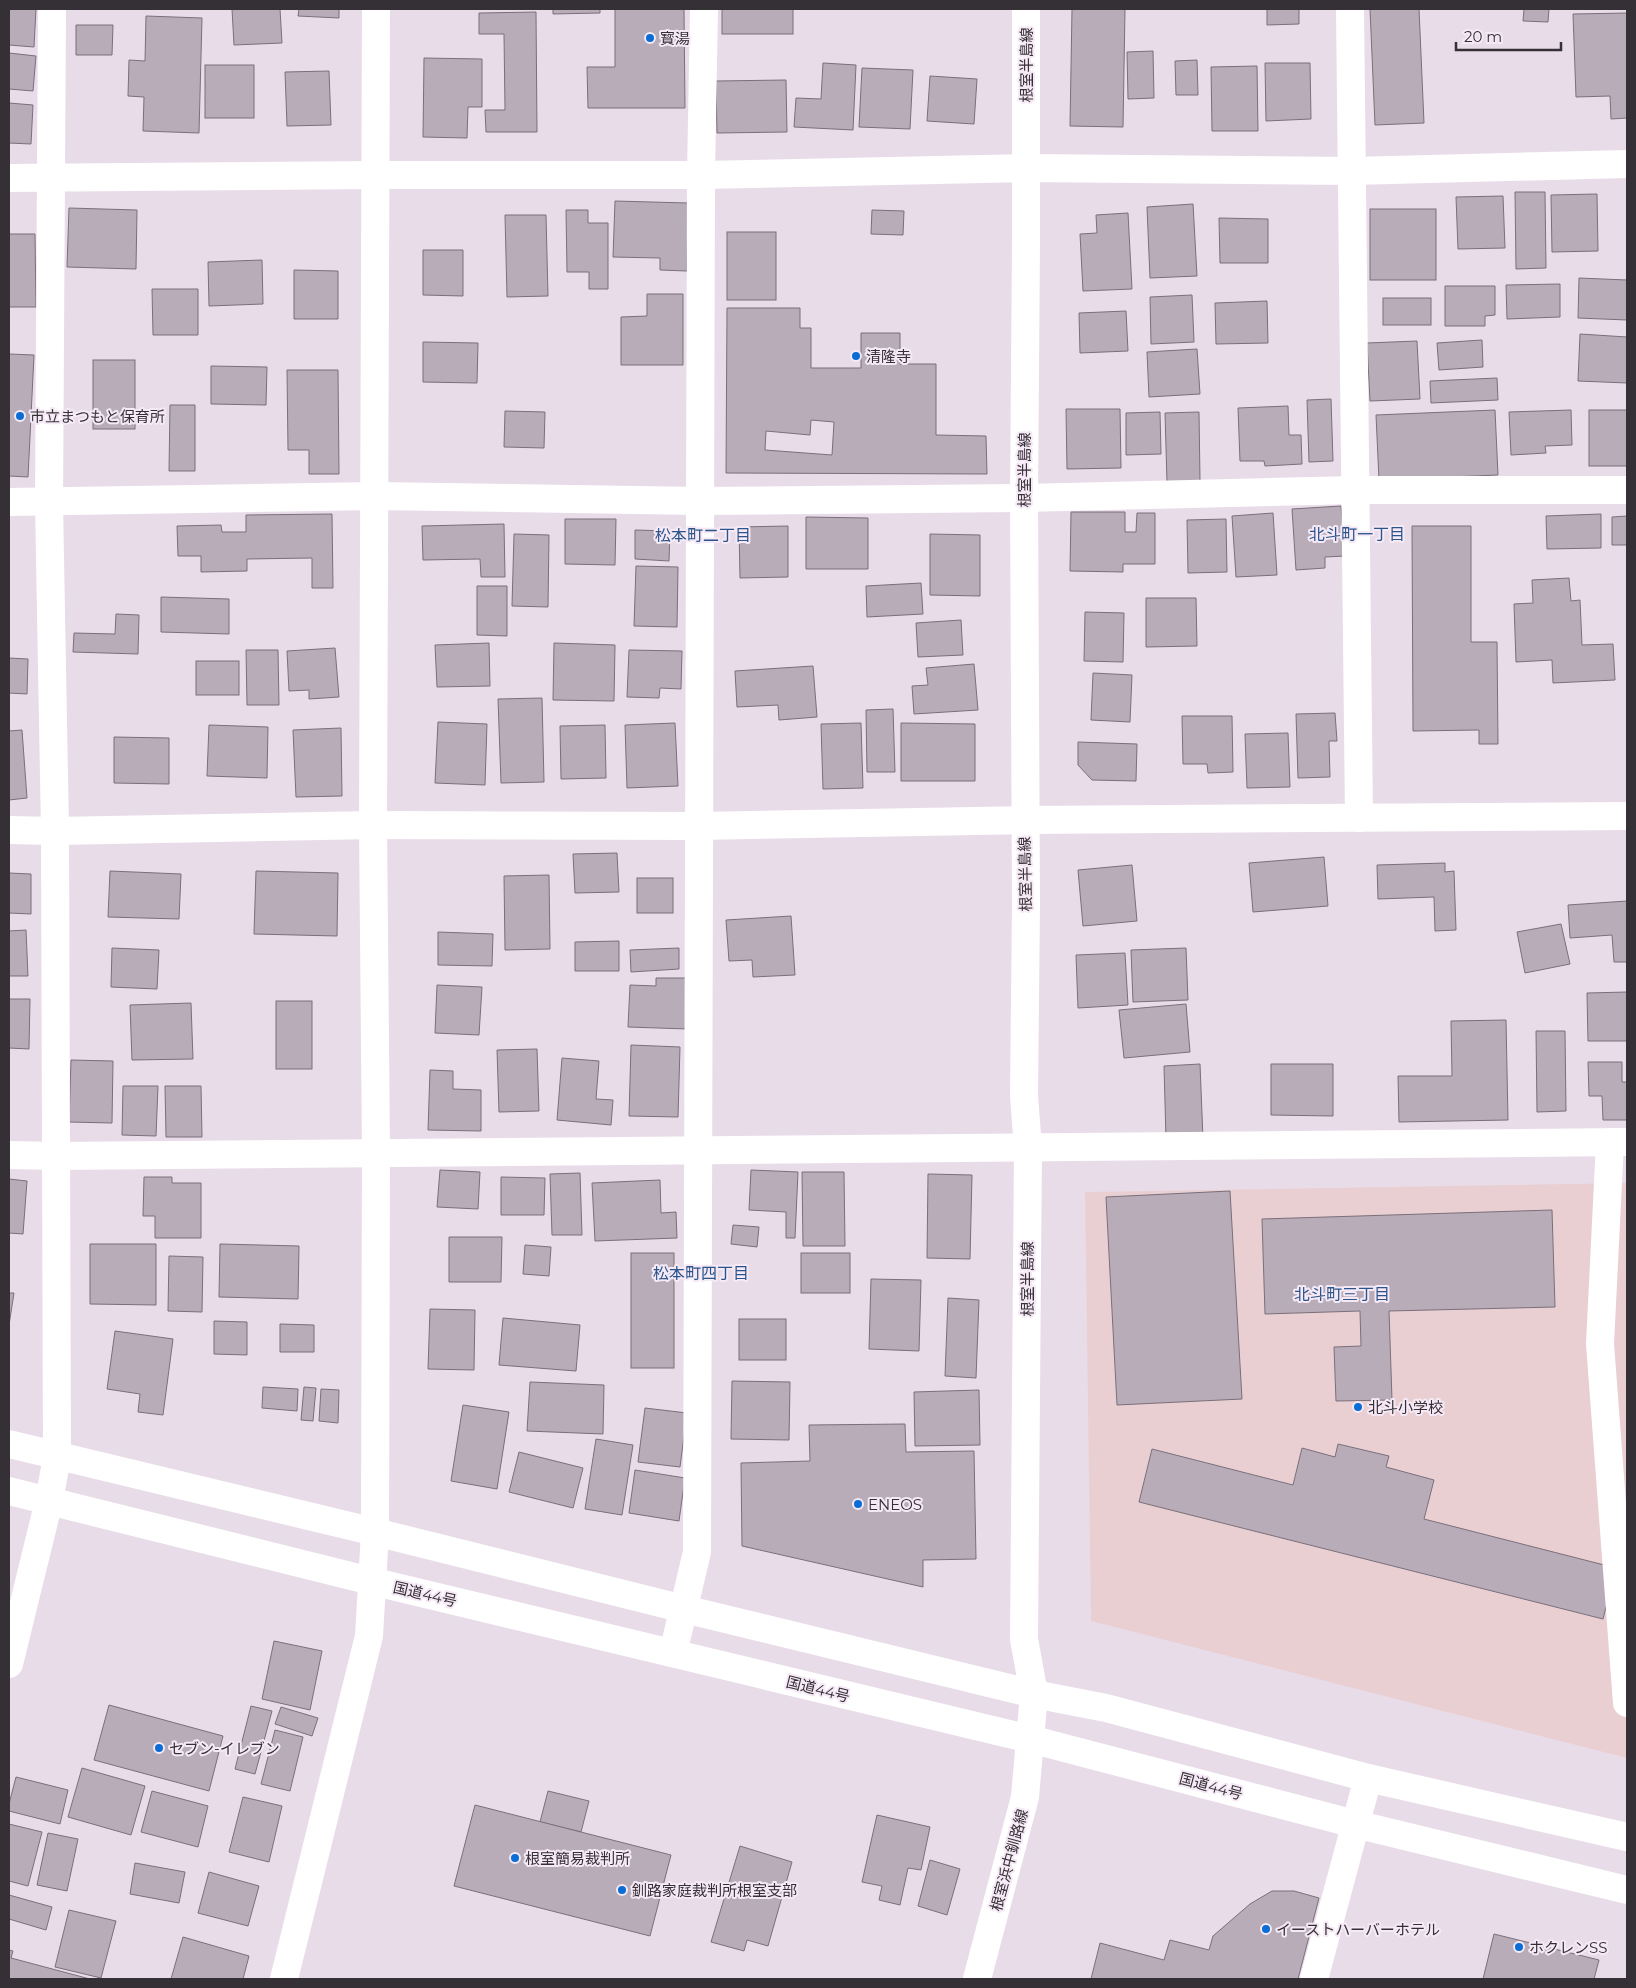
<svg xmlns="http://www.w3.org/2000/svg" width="1636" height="1988" font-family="Montserrat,'Noto Sans JP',sans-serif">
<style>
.education{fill:#e9cfd2}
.building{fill:#b8acb8;stroke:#7a6f7a;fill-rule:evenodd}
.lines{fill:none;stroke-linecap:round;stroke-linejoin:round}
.minor{stroke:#fff;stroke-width:28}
.major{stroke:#fff;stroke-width:28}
.highway{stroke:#fff;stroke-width:28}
.poi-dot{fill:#096dd5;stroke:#f6e9f6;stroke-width:2}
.labels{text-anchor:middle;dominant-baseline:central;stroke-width:4;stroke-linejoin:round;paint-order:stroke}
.poi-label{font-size:15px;fill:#353035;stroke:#f6e9f6;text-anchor:start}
.street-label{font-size:15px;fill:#353035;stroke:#f6e9f6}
.neighbourhood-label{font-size:16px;fill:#2b548a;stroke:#f6e9f6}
</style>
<rect width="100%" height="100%" fill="#e9dce9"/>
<polygon class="education" points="1627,1183 1627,1758 1091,1621 1085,1192"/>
<g class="building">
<polygon points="9,9 36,9 34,47 9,45"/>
<polygon points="232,9 280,9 282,43 234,45"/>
<polygon points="299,9 339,9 339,18 298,16"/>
<polygon points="553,9 600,9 600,13 553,14"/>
<polygon points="615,9 684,9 685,108 588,108 587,67 615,67"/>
<rect x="722" y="9" width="71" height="25"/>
<polygon points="1072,9 1125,9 1123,127 1070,126"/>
<polygon points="1267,9 1299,9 1299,24 1267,25"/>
<polygon points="1370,9 1419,9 1424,123 1375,125"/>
<polygon points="1524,9 1549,9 1548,22 1523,21"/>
<polygon points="536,12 537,132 486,132 485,110 505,110 504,34 479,34 479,13"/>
<polygon points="1627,13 1627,118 1611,119 1610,96 1576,97 1573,14"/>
<polygon points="146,16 202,18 199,133 143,131 144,97 128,96 129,60 145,61"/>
<polygon points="76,25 113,25 112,55 76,55"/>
<polygon points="1153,51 1154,98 1128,99 1127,52"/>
<polygon points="9,53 36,56 33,91 9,89"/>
<polygon points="424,58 482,59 482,107 468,107 467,138 423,137"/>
<polygon points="1197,60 1198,95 1176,95 1175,61"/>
<polygon points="823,63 856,65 853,130 794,127 796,98 821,99"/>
<polygon points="1265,63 1310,63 1311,119 1266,121"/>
<rect x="205" y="65" width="49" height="53"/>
<polygon points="1257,66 1258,131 1212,131 1211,67"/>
<polygon points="862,68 913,70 910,129 859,127"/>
<polygon points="329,71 331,125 287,126 285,72"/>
<polygon points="930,76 977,79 974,124 927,121"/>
<polygon points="786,80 787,132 717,133 716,81"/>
<polygon points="9,103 33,105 31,144 9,143"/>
<polygon points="1515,192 1545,192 1546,268 1516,269"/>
<polygon points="1597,194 1598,251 1552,252 1551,195"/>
<polygon points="1503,196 1505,248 1458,249 1456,197"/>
<polygon points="615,201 688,203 687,271 660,270 660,258 613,257"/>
<polygon points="1193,204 1197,276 1150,278 1147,207"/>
<polygon points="69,208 137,210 136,269 67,267"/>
<rect x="1370" y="209" width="66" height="71"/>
<polygon points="566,210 588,210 588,223 608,223 608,289 589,289 589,272 567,272"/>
<polygon points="872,210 904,211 903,235 871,234"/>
<polygon points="1128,213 1132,289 1083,291 1080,234 1097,233 1096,215"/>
<polygon points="505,215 546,215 548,296 507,297"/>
<polygon points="1219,218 1268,219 1268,263 1220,263"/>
<rect x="727" y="232" width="49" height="68"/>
<polygon points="9,234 35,234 36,307 9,307"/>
<polygon points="423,250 463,250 463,296 423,295"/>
<polygon points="262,260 263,304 209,306 208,262"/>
<polygon points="294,270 338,271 338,319 294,319"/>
<polygon points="1579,278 1627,280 1627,320 1578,318"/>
<polygon points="1560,284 1560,317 1507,319 1506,285"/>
<polygon points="1445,286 1495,286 1495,315 1485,316 1485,326 1445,326"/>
<polygon points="152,289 198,289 198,335 153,335"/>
<polygon points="647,294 683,294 683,365 621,365 621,317 647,316"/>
<polygon points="1192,295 1194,342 1151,344 1150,297"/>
<rect x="1383" y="298" width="48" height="27"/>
<polygon points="1267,301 1268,343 1216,344 1215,303"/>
<path d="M727,308h73v20h11v40h50v-35h39v31h36v71l50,1 1,38 -261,-1zM811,420l23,2 -2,33 -67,-5 1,-19 44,4z"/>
<polygon points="1126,311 1128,351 1080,353 1079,313"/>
<polygon points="1580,334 1627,337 1627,383 1578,381"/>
<polygon points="1482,340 1483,367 1439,370 1437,343"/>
<polygon points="1417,341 1420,399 1370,401 1367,343"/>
<polygon points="423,342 478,343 477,383 423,382"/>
<polygon points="1197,349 1200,394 1149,397 1147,352"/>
<polygon points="9,354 34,355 28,477 9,476"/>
<rect x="93" y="360" width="42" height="69"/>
<polygon points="211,366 267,367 266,405 211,404"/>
<polygon points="287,370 338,370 339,474 309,474 309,450 288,450"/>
<polygon points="1497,378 1498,400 1431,403 1430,381"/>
<polygon points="1331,399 1333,461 1309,462 1307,400"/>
<polygon points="170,405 195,405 195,471 169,471"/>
<polygon points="1288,406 1289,435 1301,435 1302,464 1265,466 1264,461 1240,461 1238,408"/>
<polygon points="1066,409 1120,409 1121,468 1067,469"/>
<polygon points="1495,410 1498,475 1379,480 1376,415"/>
<polygon points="1571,410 1572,445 1545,446 1546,453 1511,455 1509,412"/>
<rect x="1589" y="410" width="38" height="56"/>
<polygon points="505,411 545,412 544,448 504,447"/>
<polygon points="1160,412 1161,454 1126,455 1126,413"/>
<polygon points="1199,412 1200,481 1167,482 1165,413"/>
<polygon points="1341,506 1345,556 1325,557 1325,568 1296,570 1292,509"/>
<polygon points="1071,512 1125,512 1125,532 1136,532 1137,513 1155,513 1155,564 1123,564 1123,572 1070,571"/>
<polygon points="1273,513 1277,575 1236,577 1232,516"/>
<polygon points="332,514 333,588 312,588 312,558 247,559 247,571 201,572 201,556 178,556 177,526 221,525 222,532 246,532 246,515"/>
<polygon points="1601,514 1601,548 1547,549 1546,516"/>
<polygon points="1627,516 1627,545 1612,545 1612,517"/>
<polygon points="806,517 868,518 868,569 806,569"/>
<polygon points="565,519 616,519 615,565 565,564"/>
<polygon points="1226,519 1227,572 1188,573 1187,520"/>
<polygon points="504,524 505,577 481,577 480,559 423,560 422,526"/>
<polygon points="788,526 788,577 740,578 739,527"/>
<polygon points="1412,526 1471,526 1471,642 1497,642 1498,744 1479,744 1479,730 1413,731"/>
<polygon points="635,530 670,531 669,561 635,559"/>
<polygon points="514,534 549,535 548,607 512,606"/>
<polygon points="930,534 980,535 980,596 930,595"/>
<polygon points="636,566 678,567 677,627 634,626"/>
<polygon points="1569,578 1571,601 1580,600 1582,645 1613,644 1615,680 1553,683 1552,660 1516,662 1514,604 1533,603 1532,580"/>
<polygon points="921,583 923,614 867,617 866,586"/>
<polygon points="477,586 507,586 507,636 477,635"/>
<polygon points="161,597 229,599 229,634 161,632"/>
<polygon points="1146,598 1196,598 1197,646 1146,647"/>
<polygon points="1085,612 1124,613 1123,662 1084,661"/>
<polygon points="116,614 139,615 138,654 73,652 74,633 115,634"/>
<polygon points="961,620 963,655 918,657 916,623"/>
<polygon points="489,643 490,686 437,687 435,645"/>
<polygon points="554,643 615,645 614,701 553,700"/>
<polygon points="335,648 339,697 309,699 309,690 289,691 287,651"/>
<polygon points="246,650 278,650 279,705 247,705"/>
<polygon points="629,650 682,651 681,689 660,688 659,698 627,697"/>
<polygon points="9,658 28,659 27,694 9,693"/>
<rect x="196" y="661" width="43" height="34"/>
<polygon points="974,664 978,710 914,714 912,686 928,685 926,668"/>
<polygon points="813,666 817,717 779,720 778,705 737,707 735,671"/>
<polygon points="1093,673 1132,675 1130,722 1091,720"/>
<polygon points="542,698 544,782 501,783 498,699"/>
<polygon points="893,709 895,772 867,772 866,710"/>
<polygon points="1335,713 1337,741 1329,741 1330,777 1298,778 1296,714"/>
<polygon points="1182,716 1232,716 1233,772 1208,773 1207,764 1183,764"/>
<polygon points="438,722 487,724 485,785 435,783"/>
<polygon points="675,723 678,786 627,788 625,725"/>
<polygon points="861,723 863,788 823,789 821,724"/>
<polygon points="901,723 975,724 975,781 901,781"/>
<polygon points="209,725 268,727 267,778 207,776"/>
<polygon points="605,725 606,778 561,779 560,726"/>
<polygon points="341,728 342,796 296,797 293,730"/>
<polygon points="22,730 27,798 9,800 9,731"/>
<polygon points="1288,733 1290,787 1247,788 1245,734"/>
<polygon points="114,737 169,738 169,784 114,783"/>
<polygon points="1078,742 1137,744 1136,781 1092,780 1078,765"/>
<polygon points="617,853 619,892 575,893 573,854"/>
<polygon points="1324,857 1328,906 1253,912 1249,863"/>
<polygon points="1445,863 1445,872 1454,871 1456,930 1435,931 1434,897 1378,899 1377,865"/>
<polygon points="1132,865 1137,921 1083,926 1078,870"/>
<polygon points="110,871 181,874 179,919 108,917"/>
<polygon points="256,871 338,873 337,936 254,934"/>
<polygon points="9,873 31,874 31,914 9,913"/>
<polygon points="549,875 550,949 505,950 504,876"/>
<rect x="637" y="878" width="36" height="35"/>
<polygon points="1627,901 1627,962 1614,962 1612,935 1570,938 1568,905"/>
<polygon points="791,916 795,975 753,977 752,960 729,961 726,920"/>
<polygon points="1561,924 1570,964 1525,973 1517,932"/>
<polygon points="26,930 28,976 9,976 9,931"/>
<polygon points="438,932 493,934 492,966 438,965"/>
<polygon points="619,941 619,971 575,971 575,942"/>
<polygon points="112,948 159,950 157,989 111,987"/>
<polygon points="679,948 679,969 631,972 630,950"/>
<polygon points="1186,948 1188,1000 1133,1002 1131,950"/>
<polygon points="1125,953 1128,1005 1078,1008 1076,955"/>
<polygon points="656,978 689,978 688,1029 628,1027 630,985 656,986"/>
<polygon points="437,985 482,987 479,1035 435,1033"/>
<polygon points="1627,992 1627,1041 1588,1041 1587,993"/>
<polygon points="9,999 30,999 29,1049 9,1048"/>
<rect x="276" y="1001" width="36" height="68"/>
<polygon points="191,1003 193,1059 132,1060 130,1005"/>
<polygon points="1186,1004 1190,1052 1124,1058 1119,1010"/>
<polygon points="1506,1020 1508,1120 1399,1122 1398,1076 1452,1076 1451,1021"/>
<polygon points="1536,1031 1565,1031 1566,1111 1537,1112"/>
<polygon points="631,1045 680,1047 678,1117 629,1116"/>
<polygon points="537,1049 539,1111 499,1112 497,1050"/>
<polygon points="562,1058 599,1061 596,1099 613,1100 611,1125 557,1120"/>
<polygon points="71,1060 113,1061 112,1123 69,1122"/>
<polygon points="1588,1062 1622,1062 1622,1082 1627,1082 1627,1120 1603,1120 1602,1096 1589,1096"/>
<polygon points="1200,1064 1203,1139 1166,1140 1164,1066"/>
<polygon points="1271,1064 1333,1064 1333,1116 1271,1115"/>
<polygon points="430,1070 453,1071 453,1089 481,1090 481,1131 428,1130"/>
<polygon points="123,1086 158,1086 156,1136 122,1135"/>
<polygon points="165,1086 201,1086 202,1137 166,1137"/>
<polygon points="440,1170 480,1172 478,1209 437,1207"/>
<polygon points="751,1170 798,1172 795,1238 786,1238 786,1212 749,1210"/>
<polygon points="802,1172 844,1172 845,1246 803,1246"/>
<polygon points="580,1173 582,1235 552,1235 550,1174"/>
<polygon points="928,1174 972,1175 970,1259 927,1258"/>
<polygon points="144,1177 172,1177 172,1183 201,1183 201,1238 155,1238 155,1216 143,1216"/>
<polygon points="501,1177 545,1178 544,1215 501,1215"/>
<polygon points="9,1179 27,1181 23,1234 9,1233"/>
<polygon points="660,1180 661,1213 676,1212 677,1238 595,1241 592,1183"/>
<polygon points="1230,1191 1242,1399 1117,1405 1106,1197"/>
<polygon points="1552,1210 1555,1307 1389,1311 1392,1400 1336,1401 1334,1347 1361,1346 1360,1311 1265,1314 1262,1219"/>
<polygon points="733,1225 759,1227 757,1247 731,1244"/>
<polygon points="449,1237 502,1237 501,1282 449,1282"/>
<polygon points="90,1244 156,1244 156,1305 90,1304"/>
<polygon points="220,1244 299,1246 298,1299 219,1297"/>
<polygon points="525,1245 551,1247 549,1276 523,1274"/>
<rect x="631" y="1253" width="43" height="115"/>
<rect x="801" y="1253" width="49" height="40"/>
<polygon points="169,1256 203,1257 202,1312 168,1311"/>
<polygon points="871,1279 921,1280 919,1351 869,1349"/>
<polygon points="9,1293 14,1293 9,1325"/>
<polygon points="948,1298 979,1300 976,1378 945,1376"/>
<polygon points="430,1309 475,1310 474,1370 428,1369"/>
<polygon points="503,1318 580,1325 576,1371 499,1365"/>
<rect x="739" y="1319" width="47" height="41"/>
<polygon points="214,1321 247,1322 247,1355 214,1354"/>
<polygon points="280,1324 314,1325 314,1352 280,1352"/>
<polygon points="115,1331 173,1339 163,1415 138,1412 140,1394 107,1389"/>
<polygon points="732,1381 790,1382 789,1440 731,1439"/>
<polygon points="530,1382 604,1385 603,1434 527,1431"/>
<polygon points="263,1387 298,1389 297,1411 262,1408"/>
<polygon points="304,1387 316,1388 313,1421 301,1420"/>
<polygon points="321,1389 339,1390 338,1423 319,1421"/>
<polygon points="979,1390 980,1445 915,1446 914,1392"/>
<polygon points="463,1405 509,1412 497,1489 451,1481"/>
<polygon points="645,1408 687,1413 680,1467 638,1462"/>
<polygon points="905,1424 906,1452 974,1451 976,1559 923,1560 923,1587 742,1546 741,1463 810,1461 809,1425"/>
<polygon points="596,1439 633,1445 622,1515 585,1509"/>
<polygon points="1338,1444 1389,1456 1386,1467 1434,1480 1424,1519 1616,1568 1603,1619 1139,1502 1152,1449 1293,1485 1302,1448 1335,1457"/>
<polygon points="519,1452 583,1468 573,1508 509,1492"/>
<polygon points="635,1470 685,1478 679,1521 629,1513"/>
<polygon points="274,1641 322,1651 310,1710 262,1699"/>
<polygon points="109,1705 223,1736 209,1791 94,1760"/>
<polygon points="251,1706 272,1711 255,1774 235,1769"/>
<polygon points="281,1707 318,1718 312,1736 275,1724"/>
<polygon points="275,1730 303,1737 290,1791 261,1784"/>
<polygon points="82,1768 145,1786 131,1835 68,1817"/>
<polygon points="16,1777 68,1790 60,1824 9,1811 9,1804"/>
<polygon points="152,1791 208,1806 198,1847 141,1832"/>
<polygon points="548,1791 589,1801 581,1832 540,1822"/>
<polygon points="243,1797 282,1806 269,1862 229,1852"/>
<polygon points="475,1805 671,1855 650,1936 454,1886"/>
<polygon points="877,1815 930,1827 921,1870 908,1868 900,1905 879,1900 882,1886 862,1882"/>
<polygon points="9,1824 42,1832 28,1886 9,1881"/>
<polygon points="48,1833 78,1839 67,1891 37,1885"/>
<polygon points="740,1846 792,1862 768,1946 747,1940 744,1951 711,1942"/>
<polygon points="930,1860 960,1869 947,1915 918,1906"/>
<polygon points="135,1863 185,1872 179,1903 130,1894"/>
<polygon points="209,1872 259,1886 248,1926 198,1913"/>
<polygon points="1272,1891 1294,1891 1319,1898 1298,1979 1091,1979 1100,1943 1164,1960 1170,1940 1209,1950 1213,1936 1250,1904"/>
<polygon points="9,1895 52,1907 46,1930 9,1919"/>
<polygon points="69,1910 116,1921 101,1978 55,1967"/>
<polygon points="1494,1934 1599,1960 1594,1979 1483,1979"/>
<polygon points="183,1937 249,1956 243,1979 171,1979"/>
<polygon points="9,1950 13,1951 11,1958 90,1979 9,1979"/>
</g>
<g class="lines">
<g class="minor">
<polyline points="1350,9 1359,818"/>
<polyline points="9,178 375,175 701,175 1026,168 1352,171 1627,164"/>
<polyline points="9,502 375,496 700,501 1024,498 1355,490 1627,490"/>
<polyline points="9,830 55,831 373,825 699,826 1025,820 1627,816"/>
<polyline points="1610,1142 1600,1344 1627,1703"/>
<polyline points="9,1155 56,1156 1627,1142"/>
<polyline points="673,1653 697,1552 701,175 704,9"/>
<polyline points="9,1664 49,1501 57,1457 55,831 49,503 52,9"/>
<polyline points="284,1979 369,1636 375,1532 376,1152 373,825 376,9"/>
<polyline points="1314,1979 1368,1778"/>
</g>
<polyline class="major" points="977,1979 1025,1797 1034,1694 1024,1639 1028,1148 1024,1096 1026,903 1024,498 1026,243 1026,9"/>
<g class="highway">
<polyline points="9,1444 375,1532 684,1609 1034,1694 1106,1708 1368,1778 1627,1837"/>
<polyline points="9,1491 371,1581 1030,1739 1355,1824 1627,1890"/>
</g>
</g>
<g class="poi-dot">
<circle cx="650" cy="38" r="5"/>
<circle cx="856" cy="356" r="5"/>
<circle cx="20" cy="416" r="5"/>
<circle cx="1358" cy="1407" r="5"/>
<circle cx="858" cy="1504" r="5"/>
<circle cx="159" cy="1748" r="5"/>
<circle cx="515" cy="1858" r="5"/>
<circle cx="622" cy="1890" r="5"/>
<circle cx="1266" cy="1929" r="5"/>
<circle cx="1519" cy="1947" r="5"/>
</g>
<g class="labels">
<g class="poi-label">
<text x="660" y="38">寳湯</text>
<text x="866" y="356">清隆寺</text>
<text x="30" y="416">市立まつもと保育所</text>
<text x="1368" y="1407">北斗小学校</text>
<text x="868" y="1504">ENEOS</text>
<text x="169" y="1748">セブン-イレブン</text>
<text x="525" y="1858">根室簡易裁判所</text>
<text x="632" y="1890">釧路家庭裁判所根室支部</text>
<text x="1276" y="1929">イーストハーバーホテル</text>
<text x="1529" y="1947">ホクレンSS</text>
</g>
<g class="street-label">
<text transform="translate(1026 65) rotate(-90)">根室半島線</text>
<text transform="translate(1024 470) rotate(-90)">根室半島線</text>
<text transform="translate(1025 874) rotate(-91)">根室半島線</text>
<text transform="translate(1027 1279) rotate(-90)">根室半島線</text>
<text transform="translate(425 1594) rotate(13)">国道44号</text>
<text transform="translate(818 1689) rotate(14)">国道44号</text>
<text transform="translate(1211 1786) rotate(15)">国道44号</text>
<text transform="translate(1009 1860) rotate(-75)">根室浜中釧路線</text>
</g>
<g class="neighbourhood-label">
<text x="1357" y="534">北斗町一丁目</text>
<text x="703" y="535">松本町二丁目</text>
<text x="701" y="1273">松本町四丁目</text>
<text x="1342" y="1294">北斗町三丁目</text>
</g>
</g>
<rect width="1636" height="1988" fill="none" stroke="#353035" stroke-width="20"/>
<path d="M1456 42v8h105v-8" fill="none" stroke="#353035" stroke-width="2.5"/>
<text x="1464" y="42" font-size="15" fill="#353035" stroke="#f6e9f6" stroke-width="4" paint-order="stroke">20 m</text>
</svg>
